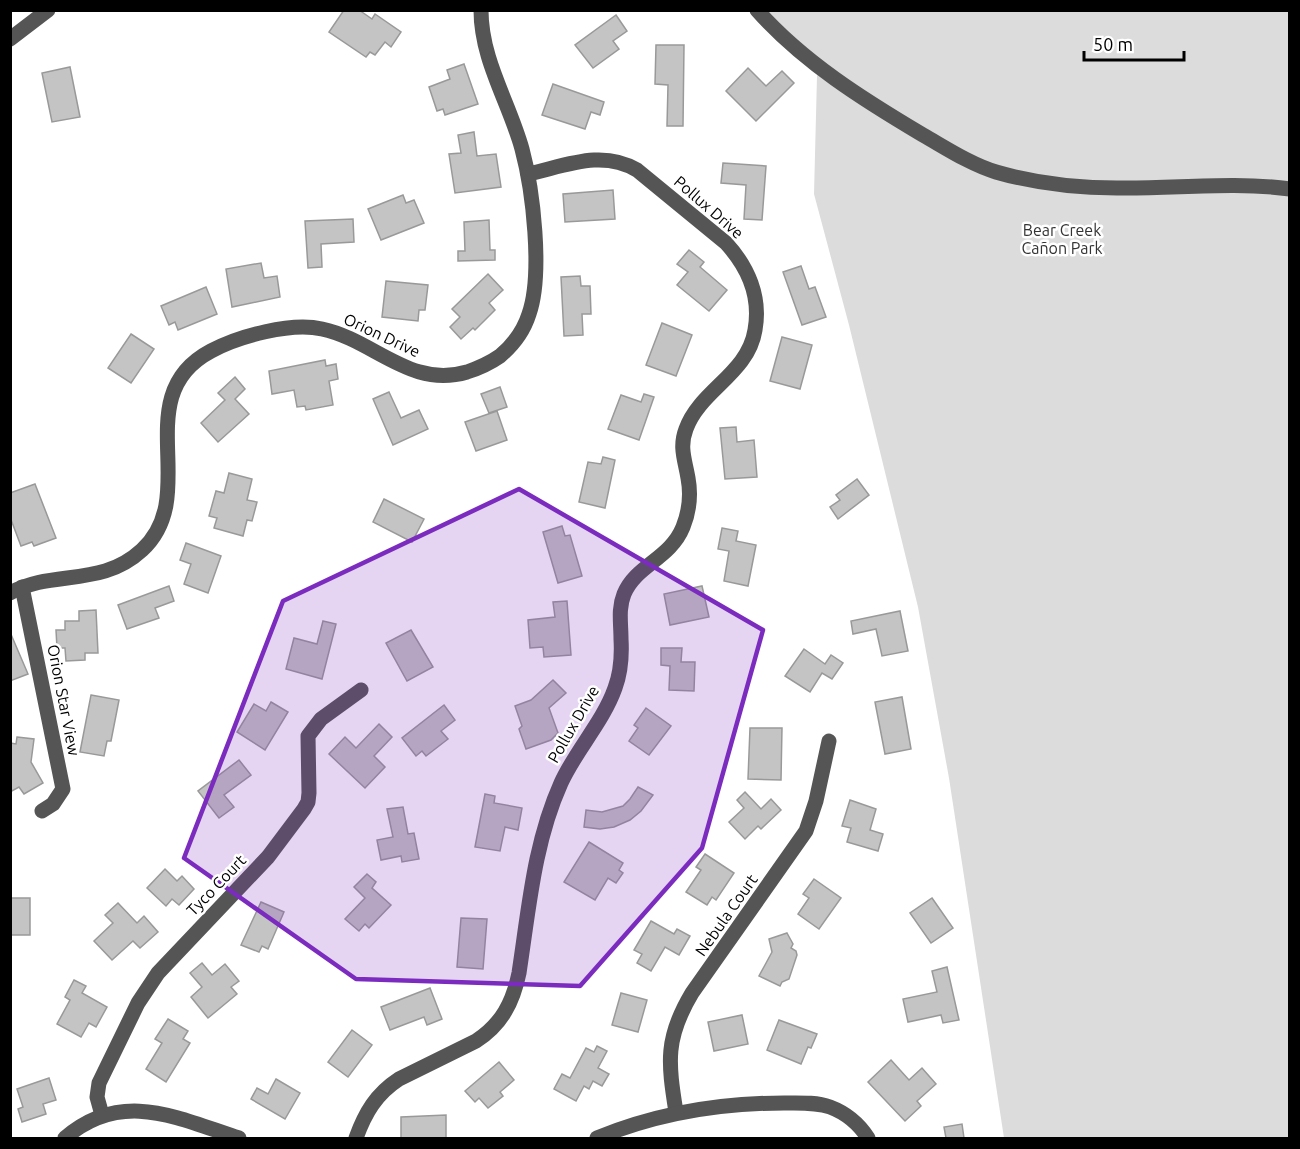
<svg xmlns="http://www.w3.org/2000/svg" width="1300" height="1149" font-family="Ubuntu,sans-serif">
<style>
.green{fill:#dcdcdc}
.building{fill:#c4c4c4;stroke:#999;stroke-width:1.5}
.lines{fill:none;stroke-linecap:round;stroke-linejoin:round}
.minor{stroke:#555;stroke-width:15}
.marked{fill:#7b2cbf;fill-opacity:0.2;stroke:#7b2cbf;stroke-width:4.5;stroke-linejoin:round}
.labels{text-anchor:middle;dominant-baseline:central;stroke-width:5;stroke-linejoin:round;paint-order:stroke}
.street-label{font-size:16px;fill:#000;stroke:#fff}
.park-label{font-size:16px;fill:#333;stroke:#fff}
</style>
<rect width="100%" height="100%" fill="#fff"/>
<polygon class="green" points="766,11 1289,11 1289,1138 1004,1138 949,778 918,607 849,325 814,194 817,76 824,64 803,48"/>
<g class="building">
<polygon points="344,10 359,10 372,19 375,14 401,32 391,47 385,42 375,55 370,52 366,57 329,32"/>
<polygon points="616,15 627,31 613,41 619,49 593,68 575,45"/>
<polygon points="656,45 684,45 683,126 667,126 668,85 655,84"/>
<polygon points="464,64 478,104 445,115 443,109 437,111 429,87 450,79 447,70"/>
<polygon points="70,67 80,117 52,122 42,73"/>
<polygon points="748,68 766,86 782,71 794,83 756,121 726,91"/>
<polygon points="553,84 604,102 600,115 591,112 585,129 542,115"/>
<polygon points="474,132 477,156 496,154 501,187 455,193 449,154 461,153 458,135"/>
<polygon points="723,163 766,166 762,220 744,219 746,185 721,183"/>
<polygon points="613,190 615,219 565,222 563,194"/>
<polygon points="403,195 406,203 414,200 424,223 381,240 368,209"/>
<polygon points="353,219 354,242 321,244 322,267 308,268 305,221"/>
<polygon points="489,220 490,250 495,250 495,260 458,261 458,251 465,251 464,222"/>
<polygon points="689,250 704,262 700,267 727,290 709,311 677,285 688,272 677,264"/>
<polygon points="261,263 264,278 277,276 280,297 232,307 226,269"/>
<polygon points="801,266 809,289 815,287 826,317 802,325 783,272"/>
<polygon points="488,274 503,290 489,303 495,310 475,330 473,328 461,339 450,327 460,317 452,309"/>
<polygon points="580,276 581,286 590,286 591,314 582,314 583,335 564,336 561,277"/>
<polygon points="386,281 428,285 425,310 419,310 418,321 382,317"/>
<polygon points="206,287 217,314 178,330 175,322 169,325 161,306"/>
<polygon points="662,323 692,335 676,376 646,365"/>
<polygon points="131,334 154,349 131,383 108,368"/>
<polygon points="782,337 812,345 800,389 770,381"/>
<polygon points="325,360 326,366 336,364 338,379 329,381 333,405 306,410 305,406 297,407 294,390 272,394 269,371"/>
<polygon points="235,377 245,389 235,399 249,414 218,442 201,423 225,400 218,393"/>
<polygon points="500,387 507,407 489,413 481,394"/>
<polygon points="389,392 401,418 419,410 428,429 393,445 373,399"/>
<polygon points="644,394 654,397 639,440 608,429 621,395 641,402"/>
<polygon points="497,411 507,440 476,451 465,422"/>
<polygon points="736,427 737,442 754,440 757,477 725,479 720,428"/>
<polygon points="603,457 615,460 605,508 579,502 588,462 601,464"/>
<polygon points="229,473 252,479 247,500 257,502 252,521 247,520 243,536 214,528 217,518 209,516 216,491 224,493"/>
<polygon points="857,479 869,495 838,519 830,507 840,500 836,495"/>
<polygon points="35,484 56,538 34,546 32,542 21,546 10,517 10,493"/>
<polygon points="384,499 424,519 412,542 373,522"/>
<polygon points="562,526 565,536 570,535 582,576 558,583 543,532"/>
<polygon points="722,528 738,531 736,541 756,545 748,586 724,581 729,551 718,549"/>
<polygon points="186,543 221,556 208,593 184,584 191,564 180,560"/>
<polygon points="169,586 174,601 155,608 159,618 127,629 118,605"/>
<polygon points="702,586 709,617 670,625 664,594"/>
<polygon points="567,601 571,655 544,657 543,647 530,648 528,620 555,617 553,602"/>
<polygon points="96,610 98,653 85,653 85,660 66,661 65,648 57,648 56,630 65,630 65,621 79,621 79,611"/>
<polygon points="900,611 908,651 882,656 876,629 853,634 851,621"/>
<polygon points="323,621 336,624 322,679 286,669 294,638 317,644"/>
<polygon points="411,630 433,667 407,681 386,643"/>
<polygon points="10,632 28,674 10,681"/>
<polygon points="661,648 682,648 681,662 695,662 694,691 669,690 670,666 661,665"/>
<polygon points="804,649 825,664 831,655 843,663 832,679 822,673 810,692 785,676"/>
<polygon points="553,680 566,693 549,708 558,733 551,740 526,749 519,729 522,726 515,706 531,700"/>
<polygon points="91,695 119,700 111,741 107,741 104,756 80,752"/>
<polygon points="902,697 911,749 885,754 875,702"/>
<polygon points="271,702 288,712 265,750 237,732 254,704 266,711"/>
<polygon points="444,705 455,720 441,731 448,739 426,756 422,751 416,756 402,738"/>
<polygon points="646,708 671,726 649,755 629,741 638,728 634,725"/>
<polygon points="379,724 392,737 374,756 385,767 365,788 329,754 345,737 356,748"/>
<polygon points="750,728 782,728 781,780 748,779"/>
<polygon points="17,737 34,739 31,762 43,783 24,794 19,787 10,792 10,743 16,744"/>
<polygon points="239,760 251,775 224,795 234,807 219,818 198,791"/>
<polygon points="638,787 653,795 641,811 630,820 614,827 600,829 584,827 586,810 602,812 623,806 630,799"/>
<polygon points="745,792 761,809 771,799 781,810 761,829 758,826 745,839 729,822 744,808 737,800"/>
<polygon points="485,794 495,796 494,803 522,808 518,830 505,827 500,851 475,847"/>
<polygon points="850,800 876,809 870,830 883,834 878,851 847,842 851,828 842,826"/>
<polygon points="403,807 408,834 414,833 419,859 402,862 401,856 381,860 377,840 393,837 387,809"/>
<polygon points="589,842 623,863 619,870 623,873 616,883 608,878 595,900 564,882"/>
<polygon points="705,854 734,873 716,900 712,897 707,905 686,892 701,870 696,867"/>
<polygon points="165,869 177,881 182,876 194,889 179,905 172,899 166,906 147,888"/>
<polygon points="367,874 376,882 372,888 391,905 369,928 365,924 359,931 345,919 365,898 354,887"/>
<polygon points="814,879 841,898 819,929 798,914 809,898 803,894"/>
<rect x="10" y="898" width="20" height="37"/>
<polygon points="932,898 953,928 931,943 910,913"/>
<polygon points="261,902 284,912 268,949 262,946 259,952 241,945"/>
<polygon points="118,903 137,923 144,916 158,932 140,948 133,941 112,960 94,941 113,923 105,915"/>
<polygon points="461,918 487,919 483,969 457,967"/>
<polygon points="651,921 674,934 677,929 690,936 679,955 665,947 651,971 637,963 642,954 634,950"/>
<polygon points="787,933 793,944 791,948 796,951 797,955 789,979 782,982 780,986 759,976 772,952 769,939"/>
<polygon points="202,963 212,975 225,964 239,981 231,987 237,994 208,1018 191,997 202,987 190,973"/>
<polygon points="947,967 959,1020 943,1023 941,1015 908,1022 903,999 937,992 932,971"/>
<polygon points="74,980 86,986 82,993 107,1007 96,1027 89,1023 81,1037 57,1024 70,1000 65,997"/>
<polygon points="430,988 442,1019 427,1025 424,1017 390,1030 381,1007"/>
<polygon points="621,993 647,1000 638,1032 612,1025"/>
<polygon points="742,1015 748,1044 714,1051 708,1022"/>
<polygon points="168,1019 188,1031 183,1039 190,1043 166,1082 146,1069 162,1043 155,1039"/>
<polygon points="779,1020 817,1034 811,1048 808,1047 801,1064 767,1050"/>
<polygon points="352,1030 372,1045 348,1077 328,1062"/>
<polygon points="597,1046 607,1051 598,1068 609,1074 602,1086 593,1081 589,1089 584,1086 576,1101 554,1089 562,1074 570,1078 586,1048 594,1052"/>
<polygon points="891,1060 909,1080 922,1068 936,1084 917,1101 921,1106 905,1121 868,1082"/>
<polygon points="499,1062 514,1080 500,1092 503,1096 488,1108 479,1098 475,1102 465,1091"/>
<polygon points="49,1078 56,1100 43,1104 46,1114 22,1122 18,1109 23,1107 17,1089"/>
<polygon points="276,1079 300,1093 285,1119 251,1099 257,1088 268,1094"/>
<polygon points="446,1115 446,1138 401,1138 401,1117"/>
<polygon points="962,1124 964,1138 946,1138 944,1127"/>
</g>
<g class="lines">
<g class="minor">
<path d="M757,10c46,52 107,90 166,125 23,13 47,29 73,37 38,11 81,16 121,16 59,1 114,-7 173,1"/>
<polyline points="10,39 48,10"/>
<polyline points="22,587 63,789 53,804 42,811"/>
<path d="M10,593c43,-24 91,-5 132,-43 61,-56 -16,-154 69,-199 28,-15 80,-29 111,-22 52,11 88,60 145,43 12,-4 23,-9 33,-16 13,-11 24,-26 29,-42 14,-40 4,-124 -7,-165 -13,-47 -41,-89 -41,-139"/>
<path d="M676,1112c-8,-50 -11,-74 16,-119l114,-162 10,-30 13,-60"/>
<polyline points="102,1115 97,1097 99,1083 138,1003 158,973 268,857 304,809 308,802 309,793 308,736 321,719 361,690"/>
<path d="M65,1138c57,-49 112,-20 174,0"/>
<path d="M356,1138c9,-25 20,-44 43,-59l77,-38c26,-17 37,-39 43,-68 10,-65 15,-130 42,-190 15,-33 42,-61 54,-95 6,-16 7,-32 6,-49 0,-16 -3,-30 3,-45 12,-29 46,-35 59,-67 6,-15 8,-33 5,-49 -3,-18 -9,-31 -2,-49 14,-39 62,-55 69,-99 6,-33 -7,-63 -29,-87l-89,-73c-35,-21 -72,-4 -109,4"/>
<path d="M597,1138c61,-25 122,-35 187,-35 15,0 32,-1 46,4 16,6 29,17 38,31"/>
</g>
</g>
<path class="marked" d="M519,489l244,141 -61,218 -122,138 -224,-7 -172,-121 99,-257z"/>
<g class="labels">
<g class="street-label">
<text transform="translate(709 207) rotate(41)">Pollux Drive</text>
<text transform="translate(382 335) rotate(25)">Orion Drive</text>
<text transform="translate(64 700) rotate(79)">Orion Star View</text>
<text transform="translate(573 724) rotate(-60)">Pollux Drive</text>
<text transform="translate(216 885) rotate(-46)">Tyco Court</text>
<text transform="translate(726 915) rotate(-55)">Nebula Court</text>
</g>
<g class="park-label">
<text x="1062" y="230">Bear Creek<tspan x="1062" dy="18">Cañon Park</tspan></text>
</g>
</g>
<rect width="1300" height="1149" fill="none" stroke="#000000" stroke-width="24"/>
<path d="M1084 51v9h100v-9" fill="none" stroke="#000000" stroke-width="3"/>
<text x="1093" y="51" font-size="18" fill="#000000" stroke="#ffffff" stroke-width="4.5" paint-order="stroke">50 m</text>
</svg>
